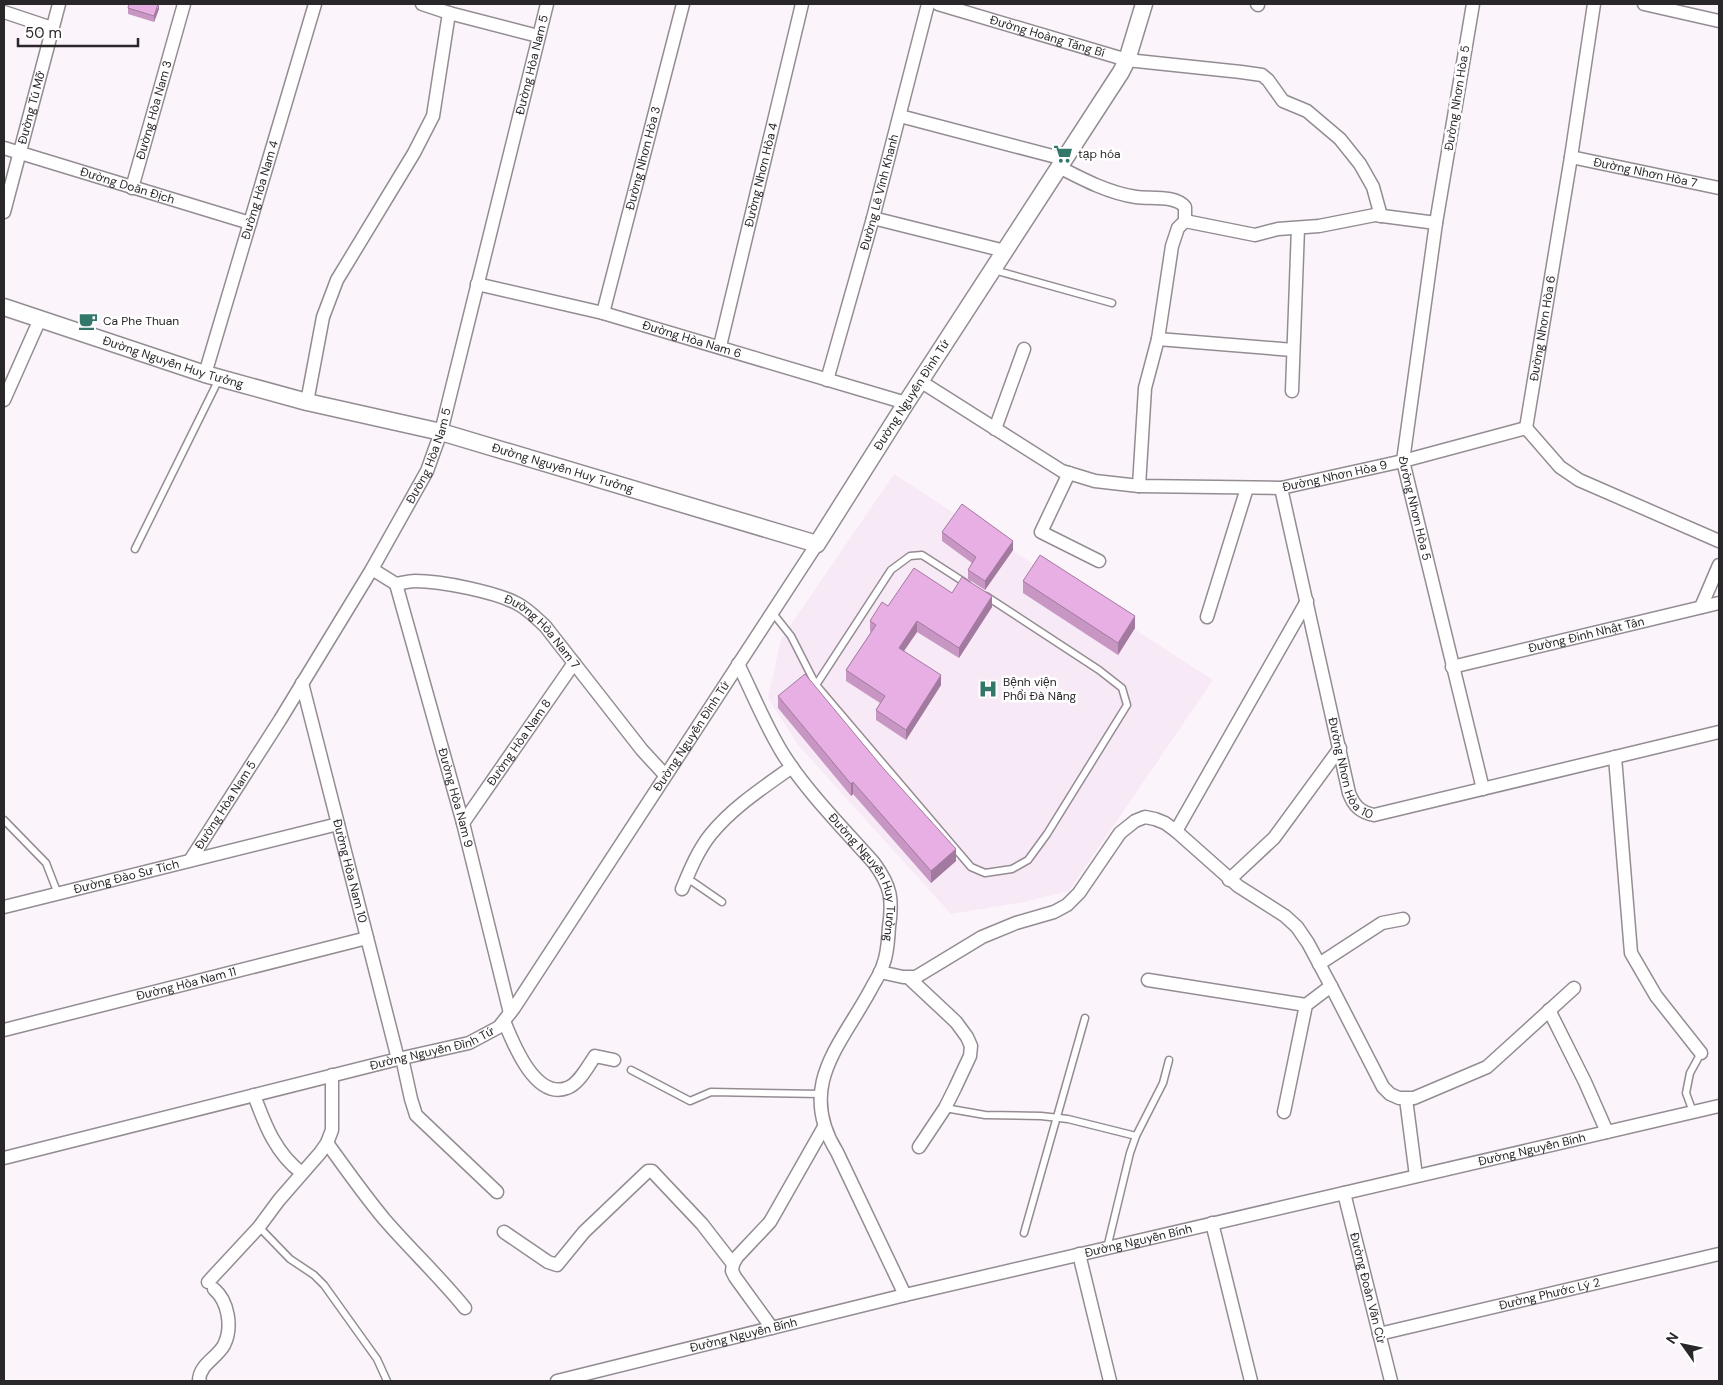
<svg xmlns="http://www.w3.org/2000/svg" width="1723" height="1385" font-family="'DM Sans',sans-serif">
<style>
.built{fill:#f8e9f7}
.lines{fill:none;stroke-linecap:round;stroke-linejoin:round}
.service-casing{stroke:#948c93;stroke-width:9}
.minor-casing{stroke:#948c93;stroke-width:15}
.tertiary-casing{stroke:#948c93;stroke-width:19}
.service{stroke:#fff;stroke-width:6}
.minor{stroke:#fff;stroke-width:12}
.tertiary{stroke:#fff;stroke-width:16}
.wall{fill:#c796c3}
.shaded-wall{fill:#a27a9f}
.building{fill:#e7afe3;stroke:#a27a9f}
.labels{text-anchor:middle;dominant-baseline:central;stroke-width:5;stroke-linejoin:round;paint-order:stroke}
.street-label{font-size:12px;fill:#2a272a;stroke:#fff}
.poi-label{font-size:12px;fill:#2a272a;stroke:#fff;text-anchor:start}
</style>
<rect width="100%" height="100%" fill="#fcf4fb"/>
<polygon class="built" points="894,474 1213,680 1069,891 1024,902 951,914 798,745 768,698 781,639"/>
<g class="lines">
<g class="service-casing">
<g id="service">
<polyline points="994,270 1112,303"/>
<polyline points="135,549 219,379"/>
<polyline points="772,612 791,636 816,685 971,867 985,873 1012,869 1028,860 1047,834 1127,705 1122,688 1099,670 986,596"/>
<polyline points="816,685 891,570 910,556 922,555 967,584"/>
<polyline points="4,820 46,863 58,894"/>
<polyline points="686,880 693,882 722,902"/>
<polyline points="631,1070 690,1101 711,1092 821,1094"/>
<polyline points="945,1108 985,1115 1041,1116 1068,1119 1136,1136"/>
<polyline points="1693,1112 1686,1093 1690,1073 1701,1053"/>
<polyline points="259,1227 290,1259 314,1275 324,1285 377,1359 387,1381"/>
<polyline points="1024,1233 1085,1018"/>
<polyline points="1107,1248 1130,1153 1136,1136 1163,1083 1169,1060"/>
</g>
</g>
<g class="minor-casing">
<g id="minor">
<polyline points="422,4 449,13 538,36"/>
<path id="s1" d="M938,4l189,56 114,12 21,3 6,5 15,21 24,10 33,28 20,25 13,23 8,29"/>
<polyline points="1257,4 1258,5"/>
<path id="s2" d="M1473,4l-37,219 -33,238 80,328"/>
<polyline points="1644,4 1719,21"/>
<polyline points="4,12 52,28"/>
<polyline points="900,116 1064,159"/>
<path id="s3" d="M4,148l246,75"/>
<path id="s4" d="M1571,157l148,31"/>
<path d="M1059,167c25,13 50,26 77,30 15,2 39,-2 49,10v14"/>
<path id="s5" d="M132,188l52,-184"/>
<path id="s6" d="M4,212l55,-208"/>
<polyline points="873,218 1005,251"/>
<polyline points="1185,221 1255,235 1278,229 1319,226 1375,215 1436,223"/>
<path id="s7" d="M477,284l126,29 303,90"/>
<path id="s8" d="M603,313l80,-309"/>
<polyline points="1158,339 1293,350"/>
<path id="s9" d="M720,346l82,-342"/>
<path id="s10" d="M205,374l110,-370"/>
<path id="s11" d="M827,380l46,-162 55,-214"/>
<path id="s12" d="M920,381l142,90 33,10 44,5 142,2 122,-27 123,-33"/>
<polyline points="1292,391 1298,228"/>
<polyline points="4,400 40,319"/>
<polyline points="307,402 323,317 337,280 414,153 433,116 449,13"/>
<path id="s13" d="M1526,428l45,-271 23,-153"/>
<polyline points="1526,428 1560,467 1579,480 1719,541"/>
<polyline points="995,429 1024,349"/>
<polyline points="1069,473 1041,532 1099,561"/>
<polyline points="1139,486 1145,388 1158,339 1172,246 1178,228 1185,221"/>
<path id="s14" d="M1281,488l68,305c5,13 11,19 25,22l345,-83"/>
<path id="s15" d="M372,569l24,15c6,-1 13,-3 19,-3 26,0 81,11 103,23 11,6 18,14 27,22l97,124 23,25"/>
<path id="s16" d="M396,584l67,239 47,190"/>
<polyline points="1701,607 1719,565"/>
<polyline points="1207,617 1247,488"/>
<path id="s17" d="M738,664c15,30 27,61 45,90 24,38 61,75 91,109 17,23 19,36 15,64 -1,12 -1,26 -6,38 -2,8 -8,16 -12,24 -30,56 -75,97 -34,163l68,143"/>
<path id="s18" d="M1452,667l267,-64"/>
<path id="s19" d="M302,683l96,376"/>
<polyline points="1615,757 1631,953 1656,996 1701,1053"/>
<path id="s20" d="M463,823l111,-160"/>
<polyline points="1176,831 1307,601"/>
<path id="s21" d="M191,859l89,-139 92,-151 55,-98 14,-39 106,-428"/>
<polyline points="1229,880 1274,838 1340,748"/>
<path d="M682,889c8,-19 16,-39 29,-55 22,-27 53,-47 81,-67"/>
<path id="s22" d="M4,907l334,-83"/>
<polyline points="1319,964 1382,923 1403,919"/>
<polyline points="880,972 903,977 916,977 982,937 1016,923 1054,912 1067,905 1079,893 1120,833 1135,821 1145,817 1155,819 1165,823 1176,831 1238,886 1285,916 1297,927 1308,943 1331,986 1383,1087 1390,1094 1399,1098 1414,1098 1487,1067 1574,988"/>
<polyline points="909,978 956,1022 967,1037 971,1046 970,1056 955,1088 945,1108 919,1147"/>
<polyline points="1148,980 1306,1005"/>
<polyline points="1549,1010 1585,1082 1607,1132"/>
<path d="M504,1021c9,22 31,79 63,67 12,-4 21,-22 28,-32l19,4"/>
<path id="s23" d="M4,1030l363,-92"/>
<polyline points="402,1058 411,1099 416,1115 497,1192"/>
<path d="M254,1095c11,30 22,59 48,78"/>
<polyline points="1406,1099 1416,1176"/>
<polyline points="1284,1112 1306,1005 1331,986"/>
<path d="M327,1143c19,26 37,52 58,77 26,30 55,57 80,88"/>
<path id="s24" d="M4,1158l394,-99 71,-16 30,-16 15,-19 303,-464"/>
<path id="s25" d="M1344,1193l47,188"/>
<polyline points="1212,1223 1251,1381"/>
<polyline points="504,1232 548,1262 557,1265 584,1232 648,1171 652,1171 702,1224 733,1264"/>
<polyline points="1079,1254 1110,1381"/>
<polyline points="208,1282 259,1227 279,1200 320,1153 327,1143 332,1130 332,1075"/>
<polyline points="772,1328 735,1277 732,1271 733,1264 737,1257 770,1222 824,1127"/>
<path id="s26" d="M1379,1334l340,-80"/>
<path d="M200,1381l-1,-1c1,-16 18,-22 25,-35 9,-18 4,-44 -10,-56"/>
<path id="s27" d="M557,1381l348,-86 814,-189"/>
</g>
</g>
<g class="tertiary-casing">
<g id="tertiary">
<path id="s28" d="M4,307l201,67 102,28 134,30 376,112 89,-141 215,-331 6,-12 17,-56"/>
</g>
</g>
<use href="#service" class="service"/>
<use href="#minor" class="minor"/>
<use href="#tertiary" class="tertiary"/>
</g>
<g class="wall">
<polygon points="128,8 159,9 154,22 128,14"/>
<polygon points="942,532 1013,550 985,590 968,579 968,570 972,563 942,541"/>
<polygon points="1023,581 1135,628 1118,655 1023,593"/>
<polygon points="952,593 992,607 959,658 917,632 904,651 941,685 906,740 876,720 876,710 880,703 846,681 846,670 871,632 870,631 870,621 888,606"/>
<polygon points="778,696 956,861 931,883 853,794 851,796 778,708"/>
</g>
<g class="shaded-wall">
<polygon points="159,4 159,9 154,22 154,16"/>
<polygon points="1013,541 1013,550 985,590 985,581"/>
<polygon points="992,596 992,607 959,658 959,648"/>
<polygon points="1135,616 1135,628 1118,655 1118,643"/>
<polygon points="917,621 917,632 899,658 899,648"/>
<polygon points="941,675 941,685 906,740 906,730"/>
<polygon points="853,782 853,794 851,796 851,784"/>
<polygon points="956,849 956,861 931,883 931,871"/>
</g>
<g class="building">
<polygon points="129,4 158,4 154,16 128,8"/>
<polygon points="962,504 1013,541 985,581 968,570 976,557 942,532"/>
<polygon points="1040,555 1135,616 1118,643 1023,581"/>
<polygon points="914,568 952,593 962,577 992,596 959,648 917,621 899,648 941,675 906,730 876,710 885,696 846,670 876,625 870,621 882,602 888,606"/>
<polygon points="805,674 883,768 956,849 931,871 853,782 851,784 778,696"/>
</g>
<defs>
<g id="supermarket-bare" transform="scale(1.5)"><path d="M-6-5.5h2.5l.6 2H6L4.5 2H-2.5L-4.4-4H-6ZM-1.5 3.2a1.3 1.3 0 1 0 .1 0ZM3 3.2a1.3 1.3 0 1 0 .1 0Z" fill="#33776a" stroke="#fff" stroke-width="2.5" paint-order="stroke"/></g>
<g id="cafe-bare" transform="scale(1.5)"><path d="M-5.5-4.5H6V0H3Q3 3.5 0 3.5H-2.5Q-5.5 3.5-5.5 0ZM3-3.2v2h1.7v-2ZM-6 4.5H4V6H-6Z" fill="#33776a" stroke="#fff" stroke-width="2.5" paint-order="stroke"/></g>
<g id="hospital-bare" transform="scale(1.5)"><path d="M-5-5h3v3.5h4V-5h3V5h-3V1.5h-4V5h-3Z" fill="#33776a" stroke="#fff" stroke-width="2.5" paint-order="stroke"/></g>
</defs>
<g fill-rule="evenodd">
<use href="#supermarket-bare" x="1063" y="154"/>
<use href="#cafe-bare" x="88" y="321"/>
<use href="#hospital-bare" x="988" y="689"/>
</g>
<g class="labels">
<g class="street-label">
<text stroke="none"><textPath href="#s1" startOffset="114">Đường Hoàng Tăng Bí</textPath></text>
<text stroke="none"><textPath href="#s21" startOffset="874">Đường Hòa Nam 5</textPath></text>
<text transform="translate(1457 98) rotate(-81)">Đường Nhơn Hòa 5</text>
<text stroke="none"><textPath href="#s6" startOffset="108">Đường Tú Mỡ</textPath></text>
<text stroke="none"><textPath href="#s5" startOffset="81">Đường Hòa Nam 3</textPath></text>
<text stroke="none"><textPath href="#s8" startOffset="160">Đường Nhơn Hòa 3</textPath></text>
<text stroke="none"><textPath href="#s4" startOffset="76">Đường Nhơn Hòa 7</textPath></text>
<text stroke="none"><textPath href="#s9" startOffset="176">Đường Nhơn Hòa 4</textPath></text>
<text stroke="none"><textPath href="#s3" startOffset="129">Đường Doãn Địch</textPath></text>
<text stroke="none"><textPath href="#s10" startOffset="192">Đường Hòa Nam 4</textPath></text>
<text stroke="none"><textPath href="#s11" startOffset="195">Đường Lê Vĩnh Khanh</textPath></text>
<text stroke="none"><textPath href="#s13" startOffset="101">Đường Nhơn Hòa 6</textPath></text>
<text stroke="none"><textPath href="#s7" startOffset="222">Đường Hòa Nam 6</textPath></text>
<text stroke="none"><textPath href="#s28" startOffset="178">Đường Nguyễn Huy Tưởng</textPath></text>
<text stroke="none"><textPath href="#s28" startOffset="1024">Đường Nguyễn Đình Tứ</textPath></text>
<text stroke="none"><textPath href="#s21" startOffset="469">Đường Hòa Nam 5</textPath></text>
<text stroke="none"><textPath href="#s28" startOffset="582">Đường Nguyễn Huy Tưởng</textPath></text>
<text stroke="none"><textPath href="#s12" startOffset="444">Đường Nhơn Hòa 9</textPath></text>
<text stroke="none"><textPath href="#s2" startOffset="511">Đường Nhơn Hòa 5</textPath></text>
<text stroke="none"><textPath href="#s15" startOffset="190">Đường Hòa Nam 7</textPath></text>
<text stroke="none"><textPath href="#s18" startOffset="138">Đường Đinh Nhật Tân</textPath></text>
<text stroke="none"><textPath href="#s24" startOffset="862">Đường Nguyễn Đình Tứ</textPath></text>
<text stroke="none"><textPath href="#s20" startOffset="98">Đường Hòa Nam 8</textPath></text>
<text stroke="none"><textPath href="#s14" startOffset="291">Đường Nhơn Hòa 10</textPath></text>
<text stroke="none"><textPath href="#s16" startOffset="222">Đường Hòa Nam 9</textPath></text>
<text stroke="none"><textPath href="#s21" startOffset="64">Đường Hòa Nam 5</textPath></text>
<text stroke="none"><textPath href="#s19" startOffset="194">Đường Hòa Nam 10</textPath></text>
<text stroke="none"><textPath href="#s22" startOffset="126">Đường Đào Sư Tích</textPath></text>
<text stroke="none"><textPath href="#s17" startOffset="252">Đường Nguyễn Huy Tưởng</textPath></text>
<text stroke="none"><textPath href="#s23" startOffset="188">Đường Hòa Nam 11</textPath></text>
<text stroke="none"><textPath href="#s24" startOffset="442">Đường Nguyễn Đình Tứ</textPath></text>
<text stroke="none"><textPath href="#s27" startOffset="1002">Đường Nguyễn Bính</textPath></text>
<text stroke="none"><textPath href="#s27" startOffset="598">Đường Nguyễn Bính</textPath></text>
<text stroke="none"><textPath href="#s25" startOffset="98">Đường Đoàn Văn Cừ</textPath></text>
<text stroke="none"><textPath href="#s26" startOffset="175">Đường Phước Lý 2</textPath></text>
<text stroke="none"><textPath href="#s27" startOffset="192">Đường Nguyễn Bính</textPath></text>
</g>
<g class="poi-label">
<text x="1078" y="154">tạp hóa</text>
<text x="103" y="321">Ca Phe Thuan</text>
<text x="1003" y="682">Bệnh viện<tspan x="1003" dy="14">Phổi Đà Nẵng</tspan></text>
</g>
</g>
<rect width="1723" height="1385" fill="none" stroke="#2a272a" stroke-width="10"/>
<g transform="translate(1683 1345) rotate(303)" stroke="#ffffff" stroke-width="4" paint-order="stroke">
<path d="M0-4L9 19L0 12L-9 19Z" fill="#2a272a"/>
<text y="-8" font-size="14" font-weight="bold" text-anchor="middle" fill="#2a272a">N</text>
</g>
<path d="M18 38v8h120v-8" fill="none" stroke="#2a272a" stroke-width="2.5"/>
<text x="25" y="38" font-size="15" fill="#2a272a" stroke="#ffffff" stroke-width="4" paint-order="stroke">50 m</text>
</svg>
